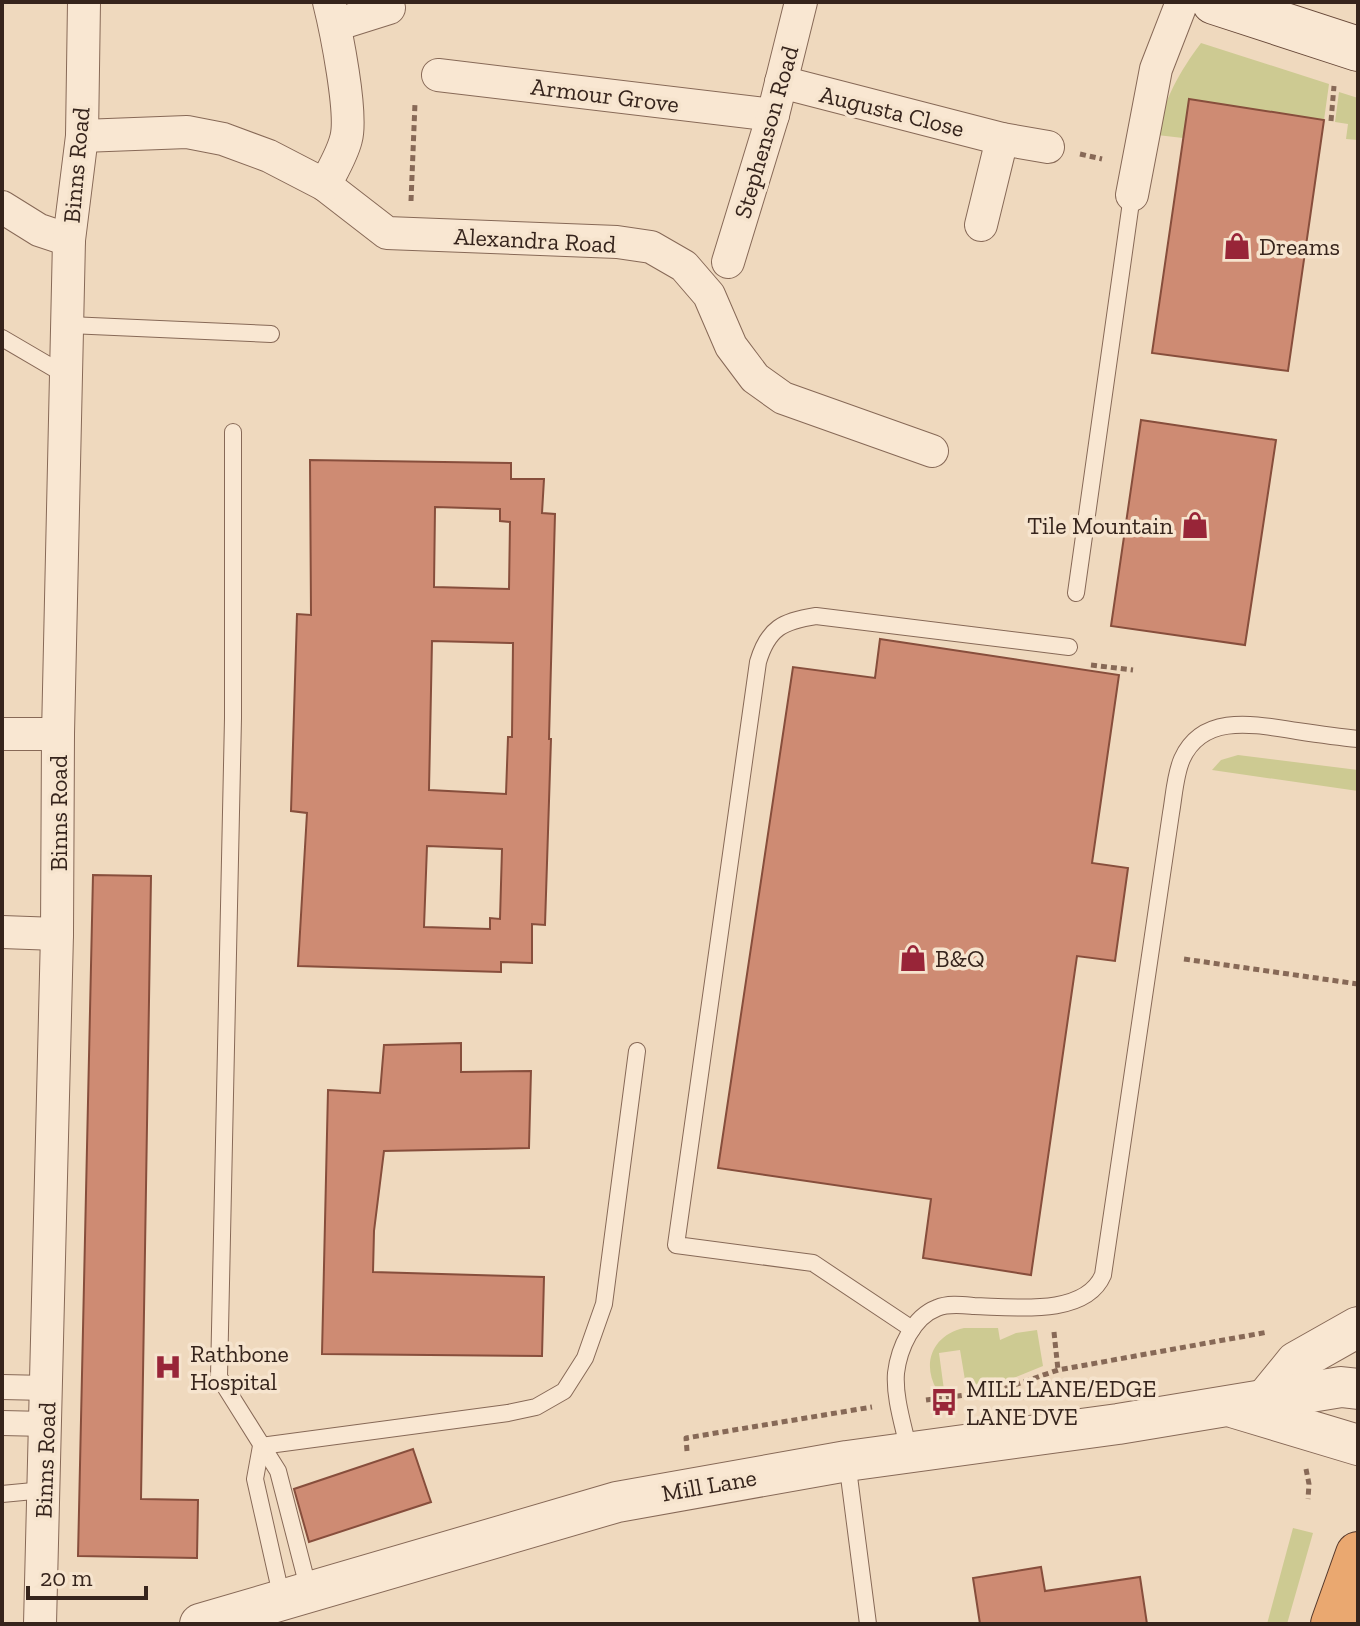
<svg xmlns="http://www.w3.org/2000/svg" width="1360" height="1626" font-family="'Zilla Slab',serif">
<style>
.green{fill:#cdca92}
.building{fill:#ce8b73;stroke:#874e3c;stroke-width:2;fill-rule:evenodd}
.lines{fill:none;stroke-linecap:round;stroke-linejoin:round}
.service-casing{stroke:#876957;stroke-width:18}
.pedestrian-casing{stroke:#876957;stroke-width:26}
.minor-casing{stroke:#876957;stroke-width:34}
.tertiary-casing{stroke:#876957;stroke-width:42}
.secondary-casing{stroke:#694a3a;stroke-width:46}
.trunk-casing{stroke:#55382b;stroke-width:46}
.path{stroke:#876957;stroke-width:5;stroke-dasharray:6 4;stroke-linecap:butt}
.service{stroke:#f9e7d2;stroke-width:16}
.pedestrian{stroke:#f9e7d2;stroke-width:24}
.minor{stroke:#f9e7d2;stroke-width:32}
.tertiary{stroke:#f9e7d2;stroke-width:40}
.secondary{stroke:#f9e7d2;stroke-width:44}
.trunk{stroke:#eaa870;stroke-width:44}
.labels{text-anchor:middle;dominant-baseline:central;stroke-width:7;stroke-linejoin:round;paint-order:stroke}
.street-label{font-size:24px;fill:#36241c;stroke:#f6e4ce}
.poi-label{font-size:24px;fill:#36241c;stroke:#f6e4ce;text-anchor:start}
</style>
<rect width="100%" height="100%" fill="#efd9be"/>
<g class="green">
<path d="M1201,43l128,41 -5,36 -135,-21 -6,39 -26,-3c7,-36 23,-64 44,-92z"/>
<polygon points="1339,92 1358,98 1358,140 1346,139 1348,124 1335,122"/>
<polygon points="1238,755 1358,770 1358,791 1212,770 1221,760"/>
<path d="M964,1328h34l2,12 16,-7 21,-3 6,36 -32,13 -45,7 -6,-36 -21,3 5,37h-7c-16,-27 -4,-55 27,-62z"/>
<polygon points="1293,1528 1313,1533 1287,1624 1267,1624"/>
</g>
<g class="building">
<polygon points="1189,99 1324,120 1288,371 1152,353"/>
<polygon points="1141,420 1276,440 1245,645 1111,626"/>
<path d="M310,460l201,3v16h33l-2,34 13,1 -6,225h2l-6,186 -13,-1v39l-31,-1v10l-203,-6 9,-153 -16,-2 6,-197 14,1zM435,507l65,2v12l10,1 -1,67 -75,-2zM432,641l81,2 -1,94h-4l-2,57 -77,-4zM427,846l75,3 -2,70 -10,-1v11l-66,-2z"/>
<polygon points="880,639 1119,675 1092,863 1128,868 1115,961 1077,956 1031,1275 923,1258 931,1199 718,1168 793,667 875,678"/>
<polygon points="93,875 151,876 141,1499 198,1500 197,1558 78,1556"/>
<polygon points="461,1043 461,1072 531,1071 529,1148 384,1151 374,1231 373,1272 544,1277 542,1356 322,1354 328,1090 380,1093 384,1045"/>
<polygon points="413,1449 431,1502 309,1542 294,1489"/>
<polygon points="1041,1567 1045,1591 1140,1577 1147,1624 980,1624 973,1578"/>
</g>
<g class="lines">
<g class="service-casing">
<g id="service">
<polyline points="69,325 271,334"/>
<polyline points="2,338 67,376"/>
<polyline points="233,432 233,718 219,1377 278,1471 309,1591"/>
<polyline points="1076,593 1132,195"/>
<path d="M912,1329l-99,-66 -137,-18 82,-583c10,-34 25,-41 58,-46l253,31"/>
<polyline points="261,1446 508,1413 536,1407 564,1391 585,1358 604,1304 637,1051"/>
<polyline points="261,1446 255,1479 282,1599"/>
<path d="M909,1452c-5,-25 -15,-54 -13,-79 3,-25 17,-56 41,-65 11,-5 26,-3 37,-2 39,1 111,11 129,-31l68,-462c3,-17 4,-38 11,-54 21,-47 75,-34 115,-28 20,3 41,6 61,8"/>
<polyline points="847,1461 868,1624"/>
<polyline points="2,1494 44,1490"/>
</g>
</g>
<g class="pedestrian-casing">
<g id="pedestrian">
<polyline points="2,1387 47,1388"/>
<polyline points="2,1423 46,1424"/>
</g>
</g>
<g class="minor-casing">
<g id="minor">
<polyline points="335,25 389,8"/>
<polyline points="438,75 773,115"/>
<polyline points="781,82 1002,139 1048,147"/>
<polyline points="82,136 187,132 223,139 269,156 325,185 387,233 617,242 651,247 684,266 709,295 731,346 755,378 783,398 932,451"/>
<path d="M325,185c7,-14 17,-30 21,-46 7,-25 -10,-109 -17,-137"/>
<polyline points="1132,195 1156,69 1182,2"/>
<polyline points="2,207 39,230 69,240"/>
<polyline points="981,225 1002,139"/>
<polyline points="728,262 773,115 801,2"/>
<polyline points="2,734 58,734"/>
<polyline points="2,932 57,934"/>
<polyline points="40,1624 57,934 58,734 69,240 82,136 84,2"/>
</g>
</g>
<g class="tertiary-casing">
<g id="tertiary">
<polyline points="1265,1400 1296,1362 1358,1327"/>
<polyline points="1235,1408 1358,1445"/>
<polyline points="200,1624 617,1502 847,1461 1118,1424 1341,1387 1358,1389"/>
</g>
</g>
<g class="secondary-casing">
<polyline id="secondary" points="1214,2 1358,49"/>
</g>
<g class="trunk-casing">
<polyline id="trunk" points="1333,1624 1358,1554"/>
</g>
<g class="path">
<polyline points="1331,121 1334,86"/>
<polyline points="1080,154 1102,159"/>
<polyline points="411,201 415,103"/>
<polyline points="1091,665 1133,670"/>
<polyline points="1184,959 1358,984"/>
<polyline points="1054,1332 1058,1370"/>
<polyline points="926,1400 997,1391 1058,1370 1268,1332"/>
<polyline points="687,1451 686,1438 872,1407"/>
<polyline points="1306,1469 1309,1484 1308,1499"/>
</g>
<use href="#service" class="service"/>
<use href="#pedestrian" class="pedestrian"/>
<use href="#minor" class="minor"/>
<use href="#tertiary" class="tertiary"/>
<use href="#secondary" class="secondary"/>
<use href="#trunk" class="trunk"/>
</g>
<defs>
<g id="shop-bare" transform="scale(2.16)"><path d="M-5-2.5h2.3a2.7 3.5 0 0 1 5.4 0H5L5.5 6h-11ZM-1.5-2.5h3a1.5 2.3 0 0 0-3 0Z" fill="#982538" stroke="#f6e4ce" stroke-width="2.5" paint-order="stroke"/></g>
<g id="hospital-bare" transform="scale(2.16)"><path d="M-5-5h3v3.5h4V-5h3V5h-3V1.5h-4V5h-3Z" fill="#982538" stroke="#f6e4ce" stroke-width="2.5" paint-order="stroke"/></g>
<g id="bus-bare" transform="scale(2.16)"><path d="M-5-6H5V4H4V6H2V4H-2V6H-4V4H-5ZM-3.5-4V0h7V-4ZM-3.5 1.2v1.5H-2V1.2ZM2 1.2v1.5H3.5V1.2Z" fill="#982538" stroke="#f6e4ce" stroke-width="2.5" paint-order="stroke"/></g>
</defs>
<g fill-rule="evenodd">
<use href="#shop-bare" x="1237" y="246"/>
<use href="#shop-bare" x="1195" y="525"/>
<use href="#shop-bare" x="913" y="958"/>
<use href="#hospital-bare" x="168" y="1367"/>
<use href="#bus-bare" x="944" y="1402"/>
</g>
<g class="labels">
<g class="street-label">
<text transform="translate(605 95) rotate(7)">Armour Grove</text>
<text transform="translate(892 111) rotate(14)">Augusta Close</text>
<text transform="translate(766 132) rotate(-74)">Stephenson Road</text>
<text transform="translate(76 165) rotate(-85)">Binns Road</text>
<text transform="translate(535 240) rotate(3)">Alexandra Road</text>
<text transform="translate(58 813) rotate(-90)">Binns Road</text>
<text transform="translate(45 1460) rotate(-88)">Binns Road</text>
<text transform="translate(709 1485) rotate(-10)">Mill Lane</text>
</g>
<g class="poi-label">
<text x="1259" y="246">Dreams</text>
<text x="1173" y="525" text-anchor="end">Tile Mountain</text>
<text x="935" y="958">B&amp;Q</text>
<text x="190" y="1353">Rathbone<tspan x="190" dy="28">Hospital</tspan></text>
<text x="966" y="1388">MILL LANE/EDGE<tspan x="966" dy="28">LANE DVE</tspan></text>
</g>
</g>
<rect width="1360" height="1626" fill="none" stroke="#36241c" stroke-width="8"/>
<path d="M28 1586v12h118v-12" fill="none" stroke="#36241c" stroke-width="4"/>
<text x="40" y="1586" font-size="24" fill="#36241c" stroke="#f6e4ce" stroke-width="6" paint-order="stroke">20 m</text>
</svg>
